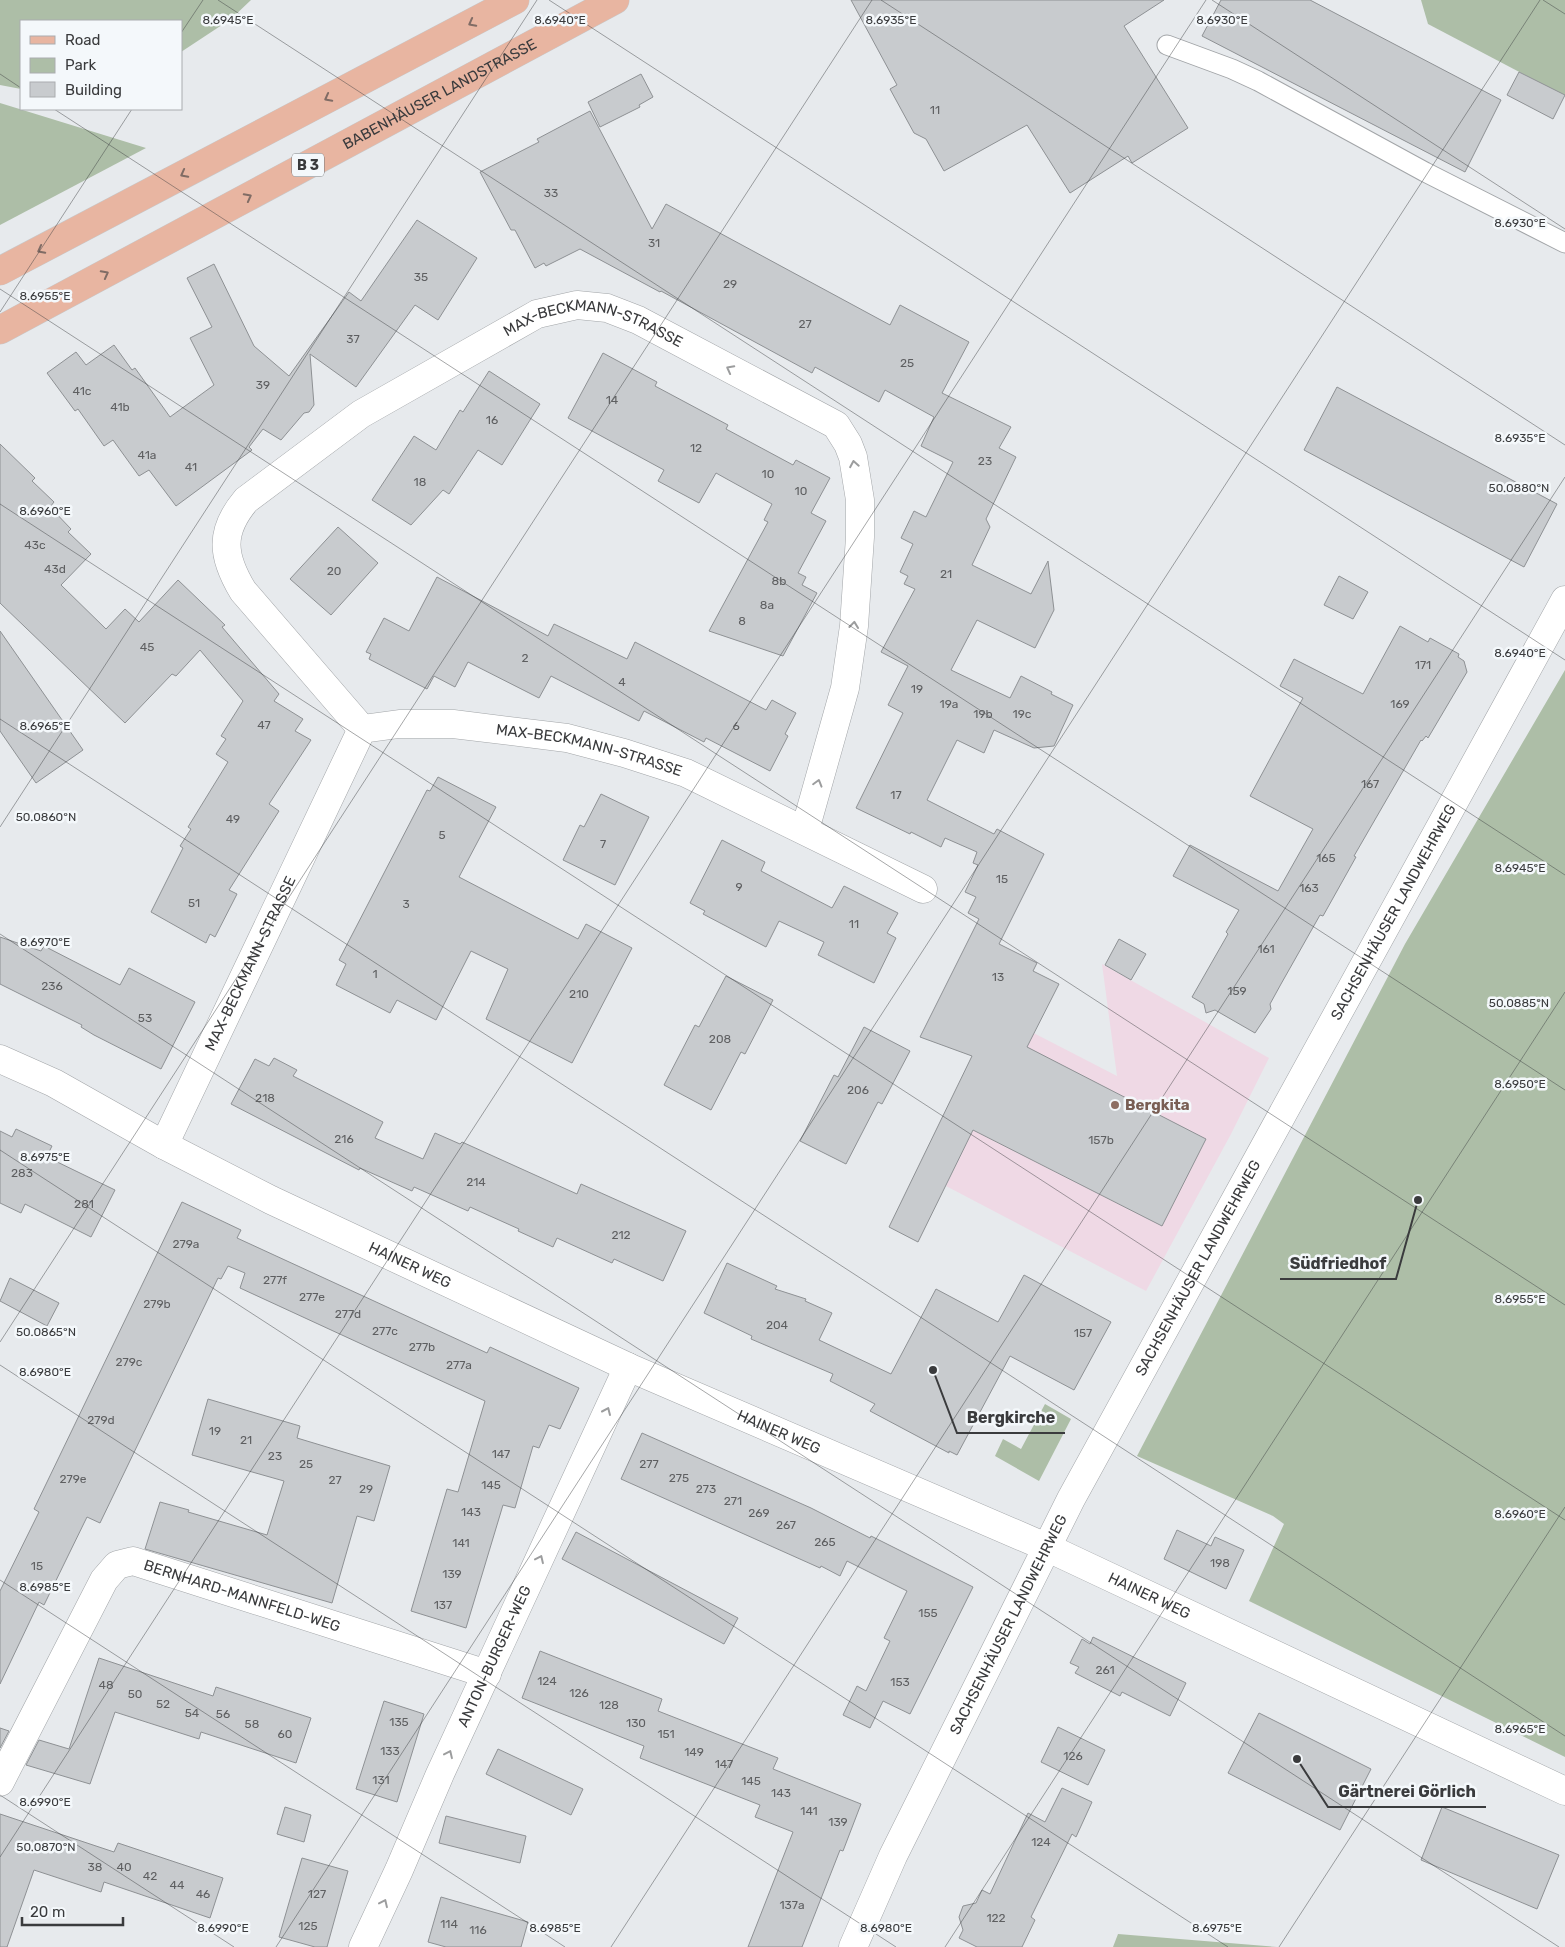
<svg xmlns="http://www.w3.org/2000/svg" width="1565" height="1947" font-family="Rubik,sans-serif">
<style>
.education{fill:#efd9e5}
.green{fill:#adbea7}
.building{fill:#c8cbce;stroke:#8e9194}
.lines{fill:none;stroke-linecap:round;stroke-linejoin:round}
.service-casing{stroke:#a2a5a8;stroke-width:21}
.minor-casing{stroke:#a2a5a8;stroke-width:29}
.primary-casing{stroke:#c8c8c9;stroke-width:29}
.service{stroke:#fff;stroke-width:19}
.minor{stroke:#fff;stroke-width:28}
.primary{stroke:#e8b5a1;stroke-width:28}
.oneway{stroke:#806c65}
.oneway2{stroke:#9c9d9e}
.ticks{fill:none;stroke:#3a3b3d;stroke-width:1;stroke-opacity:0.45}
.education-dot{fill:#8d6e63;stroke:#f4f8fb;stroke-width:2}
.labels{text-anchor:middle;dominant-baseline:central;stroke-width:5;stroke-linejoin:round;paint-order:stroke}
.number-label{font-size:12px;fill:#5e5f61}
.shield{fill:#f4f8fb;stroke:#727476;stroke-width:1}
.shield-label{font-size:14px;font-weight:bold;fill:#3a3b3d}
.street-label{font-size:15px;fill:#3a3b3d;stroke:#f4f8fb}
.education-label{font-size:15px;font-weight:bold;fill:#785e54;stroke:#f4f8fb;text-anchor:start}
.ticks-label{font-size:12px;text-anchor:middle;fill:#3a3b3d;stroke:#f4f8fb;stroke-width:5;stroke-linejoin:round;paint-order:stroke}
.leader{fill:none;stroke:#3a3b3d;stroke-width:2}
.callout-dot{fill:#3a3b3d;stroke:#f4f8fb;stroke-width:2}
.callout-label{font-size:16px;text-anchor:middle;font-weight:bold;fill:#3a3b3d;stroke:#f4f8fb;stroke-width:5;stroke-linejoin:round;paint-order:stroke}
</style>
<rect width="100%" height="100%" fill="#e7eaed"/>
<polygon class="education" points="1102,964 1269,1058 1231,1134 1146,1291 946,1186 1022,1027 1117,1076"/>
<g class="green">
<polygon points="0,0 251,0 231,19 181,52 181,21 21,21 21,89 0,85"/>
<polygon points="1421,0 1565,0 1565,96 1428,24"/>
<polygon points="0,103 146,148 0,225"/>
<polygon points="1565,670 1565,1757 1249,1601 1284,1524 1273,1516 1137,1456 1405,944"/>
<polygon points="1045,1404 1071,1419 1039,1481 995,1456 1003,1439 1021,1449"/>
<polygon points="1118,1934 1277,1947 1113,1947"/>
</g>
<g class="building">
<polygon points="851,0 1164,0 1124,26 1188,128 1132,163 1128,156 1070,193 1027,125 944,171 926,139 914,133 890,89 897,85"/>
<polygon points="1221,0 1310,0 1501,100 1465,172 1202,36"/>
<polygon points="1519,72 1565,95 1553,119 1507,95"/>
<polygon points="641,74 653,97 639,105 640,107 600,127 588,102"/>
<polygon points="590,111 652,229 666,204 890,325 900,305 969,342 942,393 1011,427 999,448 1016,457 986,519 990,527 972,565 1031,594 1048,561 1054,610 1035,648 977,620 951,670 1010,698 1021,676 1052,692 1051,694 1073,705 1054,746 1034,748 994,730 984,753 957,740 927,800 994,834 997,829 1044,854 999,944 1037,963 1033,971 1059,984 1027,1047 1206,1139 1162,1226 973,1130 918,1242 889,1227 972,1056 920,1037 979,919 968,913 976,897 965,892 978,865 973,863 977,852 945,838 941,847 911,832 910,834 856,808 903,713 888,705 908,666 881,652 915,589 904,584 908,576 900,572 913,544 901,538 914,511 926,517 953,462 921,446 934,417 885,390 879,402 815,367 812,373 661,291 660,292 580,249 546,266 544,263 535,268 515,230 511,230 480,172 539,142 537,139"/>
<polygon points="417,220 477,258 438,320 415,305 356,387 310,354 314,405 309,412 304,413 281,440 263,429 249,447 252,450 176,506 149,470 139,476 113,440 104,446 78,409 75,411 47,373 76,352 86,365 114,345 132,370 135,368 170,417 214,385 190,338 212,327 187,278 214,264 254,346 289,376 349,292 361,301"/>
<polygon points="603,353 657,382 655,386 728,425 726,429 793,465 796,460 830,478 811,513 826,521 798,573 806,577 802,585 817,593 783,656 709,631 768,522 764,520 772,504 716,473 699,503 658,481 664,470 568,418"/>
<polygon points="489,371 540,404 502,465 478,450 449,494 443,490 411,525 372,500 414,436 436,450 460,410 463,412"/>
<polygon points="1337,387 1557,504 1524,567 1304,450"/>
<polygon points="0,444 35,478 32,481 54,502 50,507 71,529 68,532 91,554 61,585 106,629 125,609 139,622 178,580 225,625 222,627 279,694 274,701 303,719 295,731 311,740 269,804 279,811 229,890 237,894 215,937 210,934 206,943 151,912 183,848 180,846 191,829 188,827 228,762 216,754 226,739 221,736 243,701 200,650 176,676 172,674 125,723 0,603"/>
<polygon points="338,527 378,563 331,615 290,579"/>
<polygon points="1339,576 1368,592 1353,619 1324,605"/>
<polygon points="437,577 548,636 554,624 627,659 635,642 766,710 772,700 796,713 785,734 788,736 770,771 706,738 704,742 644,711 639,721 551,676 539,698 468,662 455,687 434,676 427,689 369,659 371,654 366,652 384,618 409,631"/>
<polygon points="1400,626 1428,642 1430,638 1459,654 1458,657 1464,661 1467,672 1428,738 1426,736 1422,741 1421,740 1354,856 1356,857 1323,916 1320,915 1281,984 1270,1004 1271,1009 1255,1033 1215,1010 1206,1013 1204,1004 1192,997 1228,934 1226,932 1239,910 1173,876 1190,845 1278,891 1313,829 1250,796 1303,698 1280,686 1294,659 1363,694"/>
<polygon points="0,631 83,750 36,783 0,731"/>
<polygon points="438,777 496,807 459,877 578,939 586,924 632,948 572,1063 486,1019 508,969 471,951 436,1020 397,1000 390,1013 336,985 346,964 339,960 427,790 430,791"/>
<polygon points="601,794 649,817 615,885 563,860 580,825 584,827"/>
<polygon points="722,840 765,862 761,871 832,908 844,886 898,913 887,933 896,938 874,983 818,955 824,942 779,921 766,947 703,914 705,911 690,903"/>
<polygon points="0,937 41,951 44,946 120,985 129,968 195,1002 161,1069 94,1035 81,1027 82,1025 0,984"/>
<polygon points="1119,939 1146,954 1131,980 1105,965"/>
<polygon points="726,976 773,1000 745,1054 741,1052 711,1110 664,1085 695,1025 699,1027"/>
<polygon points="864,1027 910,1051 882,1104 878,1102 846,1164 800,1141 834,1075 838,1077"/>
<polygon points="274,1058 297,1070 293,1076 383,1122 375,1138 423,1159 435,1133 460,1144 462,1142 577,1194 581,1184 686,1231 663,1281 614,1259 612,1263 557,1238 553,1247 518,1231 519,1229 470,1207 468,1211 414,1187 412,1191 360,1168 359,1170 231,1104 255,1059 269,1066"/>
<polygon points="16,1129 52,1146 47,1156 49,1158 115,1190 91,1237 25,1204 21,1213 0,1203 0,1131 12,1137"/>
<polygon points="182,1202 241,1230 237,1238 487,1353 490,1347 579,1388 560,1429 549,1425 539,1448 533,1446 515,1508 503,1505 466,1628 411,1611 447,1489 458,1492 485,1401 240,1288 245,1273 228,1266 221,1279 218,1278 100,1523 87,1517 44,1605 39,1602 0,1684 0,1591 39,1512 34,1509"/>
<polygon points="727,1263 777,1286 775,1289 806,1299 805,1301 832,1313 819,1340 891,1374 936,1289 998,1322 1024,1275 1111,1322 1074,1390 1010,1356 957,1455 949,1451 949,1453 870,1411 875,1404 830,1381 833,1374 751,1339 752,1336 704,1313"/>
<polygon points="10,1278 59,1303 47,1326 0,1301"/>
<polygon points="208,1399 300,1426 297,1438 390,1466 374,1521 357,1516 332,1603 145,1549 160,1502 189,1510 188,1512 267,1535 284,1481 192,1455"/>
<polygon points="642,1433 811,1508 870,1538 871,1536 973,1587 910,1714 883,1701 870,1728 843,1715 857,1686 866,1691 890,1641 884,1638 907,1591 847,1561 840,1576 821,1566 820,1568 621,1479"/>
<polygon points="1177,1530 1211,1546 1215,1537 1244,1550 1226,1589 1164,1559"/>
<polygon points="576,1532 738,1618 724,1644 562,1559"/>
<polygon points="1093,1637 1186,1683 1170,1716 1122,1692 1120,1696 1075,1673 1079,1667 1070,1663 1082,1639 1090,1644"/>
<polygon points="540,1651 662,1699 658,1711 778,1758 773,1769 861,1804 843,1851 840,1850 802,1947 748,1947 793,1832 755,1817 760,1805 640,1758 644,1746 522,1698"/>
<polygon points="99,1658 213,1696 216,1687 311,1718 296,1763 201,1732 199,1739 115,1712 90,1784 26,1765 39,1740 69,1749"/>
<polygon points="384,1701 424,1714 397,1802 356,1789"/>
<polygon points="1259,1713 1371,1769 1340,1830 1228,1773"/>
<polygon points="1058,1727 1105,1750 1088,1785 1041,1762"/>
<polygon points="0,1728 9,1731 0,1748"/>
<polygon points="498,1749 583,1789 571,1815 486,1774"/>
<polygon points="1062,1788 1092,1802 1076,1837 1072,1834 1031,1917 1035,1920 1022,1947 977,1947 959,1938 963,1930 959,1917 963,1906 976,1903 982,1890 990,1894 1028,1813 1045,1822"/>
<polygon points="285,1807 311,1815 304,1842 277,1834"/>
<polygon points="1442,1807 1559,1855 1537,1909 1421,1860"/>
<polygon points="0,1814 114,1852 118,1843 223,1878 210,1918 104,1882 101,1892 34,1870 7,1947 0,1947"/>
<polygon points="446,1816 526,1836 520,1863 439,1843"/>
<polygon points="302,1858 348,1871 327,1947 315,1947 279,1937"/>
<polygon points="441,1897 528,1922 521,1947 446,1947 428,1942"/>
</g>
<g class="lines">
<g class="service-casing">
<polyline id="service" points="1167,45 1232,69 1258,81 1425,172 1565,243"/>
</g>
<g class="minor-casing">
<g id="minor">
<path id="s1" d="M362,729l-119,-138c-21,-35 -24,-59 3,-91l115,-86 176,-100 40,-9 30,3 31,12 198,105 12,19 5,13 7,43v37l-6,89 -9,62 -40,142"/>
<path id="s2" d="M0,1059l54,24 110,62 107,55 357,167 418,180 519,244"/>
<path id="s3" d="M164,1145l198,-416 37,-5h54l114,14 57,15 62,20 237,116"/>
<path id="s4" d="M0,1782l104,-202 13,-15 16,-4 354,113"/>
<path id="s5" d="M363,1947l36,-77 41,-96 188,-407"/>
<path id="s6" d="M853,1947l40,-91 178,-357 494,-899"/>
</g>
</g>
<g class="primary-casing">
<g id="primary">
<polyline points="0,271 515,0"/>
<path id="s7" d="M0,330l615,-330"/>
</g>
</g>
<use href="#service" class="service"/>
<use href="#minor" class="minor"/>
<use href="#primary" class="primary"/>
</g>
<defs><path id="oneway-chevron" d="M-2-3.5L2.5 0L-2 3.5" fill="none" stroke-width="1.6" stroke-linecap="round" stroke-linejoin="round" transform="scale(1.25)"/></defs>
<g class="oneway">
<use href="#oneway-chevron" transform="translate(472 23) rotate(152)"/>
<use href="#oneway-chevron" transform="translate(328 98) rotate(152)"/>
<use href="#oneway-chevron" transform="translate(184 174) rotate(152)"/>
<use href="#oneway-chevron" transform="translate(248 197) rotate(-28)"/>
<use href="#oneway-chevron" transform="translate(41 250) rotate(152)"/>
<use href="#oneway-chevron" transform="translate(105 274) rotate(-28)"/>
</g>
<g class="oneway2">
<use href="#oneway-chevron" transform="translate(730 369) rotate(-152)"/>
<use href="#oneway-chevron" transform="translate(854 464) rotate(-100)"/>
<use href="#oneway-chevron" transform="translate(854 625) rotate(-84)"/>
<use href="#oneway-chevron" transform="translate(818 783) rotate(-74)"/>
<use href="#oneway-chevron" transform="translate(607 1411) rotate(-66)"/>
<use href="#oneway-chevron" transform="translate(540 1559) rotate(-65)"/>
<use href="#oneway-chevron" transform="translate(449 1754) rotate(-65)"/>
<use href="#oneway-chevron" transform="translate(384 1903) rotate(-65)"/>
</g>
<path class="ticks" d="M218,0l1347,875M549,0l1016,660M881,0l684,445M1212,0l353,229M1543,0l22,14M181,33l22,-33M0,74l21,14M54,109l1511,981M0,289l1565,1016M0,312l132,-203M0,504l1565,1016M0,719l1565,1017M0,827l537,-827M0,934l1559,1013M0,1150l1228,797M0,1342l872,-1342M0,1365l896,582M0,1580l565,367M0,1795l234,152M0,1857l1206,-1857M276,1947l1264,-1947M611,1947l954,-1470M945,1947l620,-955M1279,1947l286,-440"/>
<circle class="education-dot" cx="1115" cy="1105" r="5"/>
<g class="labels">
<g class="number-label">
<text x="935" y="110">11</text>
<text x="551" y="193">33</text>
<text x="654" y="243">31</text>
<text x="421" y="277">35</text>
<text x="730" y="284">29</text>
<text x="805" y="324">27</text>
<text x="353" y="339">37</text>
<text x="907" y="363">25</text>
<text x="263" y="385">39</text>
<text x="82" y="391">41c</text>
<text x="612" y="400">14</text>
<text x="120" y="407">41b</text>
<text x="492" y="420">16</text>
<text x="696" y="448">12</text>
<text x="147" y="455">41a</text>
<text x="985" y="461">23</text>
<text x="191" y="467">41</text>
<text x="768" y="474">10</text>
<text x="420" y="482">18</text>
<text x="801" y="491">10</text>
<text x="35" y="545">43c</text>
<text x="55" y="569">43d</text>
<text x="334" y="571">20</text>
<text x="946" y="574">21</text>
<text x="779" y="581">8b</text>
<text x="767" y="605">8a</text>
<text x="742" y="621">8</text>
<text x="147" y="647">45</text>
<text x="525" y="658">2</text>
<text x="1423" y="665">171</text>
<text x="622" y="682">4</text>
<text x="917" y="689">19</text>
<text x="949" y="704">19a</text>
<text x="1400" y="704">169</text>
<text x="983" y="714">19b</text>
<text x="1022" y="714">19c</text>
<text x="264" y="725">47</text>
<text x="736" y="726">6</text>
<text x="1370" y="784">167</text>
<text x="896" y="795">17</text>
<text x="233" y="819">49</text>
<text x="442" y="835">5</text>
<text x="603" y="844">7</text>
<text x="1326" y="858">165</text>
<text x="1002" y="879">15</text>
<text x="739" y="887">9</text>
<text x="1309" y="888">163</text>
<text x="194" y="903">51</text>
<text x="406" y="904">3</text>
<text x="854" y="924">11</text>
<text x="1266" y="949">161</text>
<text x="375" y="974">1</text>
<text x="998" y="977">13</text>
<text x="52" y="986">236</text>
<text x="1237" y="991">159</text>
<text x="579" y="994">210</text>
<text x="145" y="1018">53</text>
<text x="720" y="1039">208</text>
<text x="858" y="1090">206</text>
<text x="265" y="1098">218</text>
<text x="344" y="1139">216</text>
<text x="1101" y="1140">157b</text>
<text x="22" y="1173">283</text>
<text x="476" y="1182">214</text>
<text x="84" y="1204">281</text>
<text x="621" y="1235">212</text>
<text x="186" y="1244">279a</text>
<text x="275" y="1280">277f</text>
<text x="312" y="1297">277e</text>
<text x="157" y="1304">279b</text>
<text x="348" y="1314">277d</text>
<text x="777" y="1325">204</text>
<text x="385" y="1331">277c</text>
<text x="1083" y="1333">157</text>
<text x="422" y="1347">277b</text>
<text x="129" y="1362">279c</text>
<text x="459" y="1365">277a</text>
<text x="101" y="1420">279d</text>
<text x="215" y="1431">19</text>
<text x="246" y="1440">21</text>
<text x="501" y="1454">147</text>
<text x="275" y="1456">23</text>
<text x="306" y="1464">25</text>
<text x="649" y="1464">277</text>
<text x="679" y="1478">275</text>
<text x="73" y="1479">279e</text>
<text x="335" y="1480">27</text>
<text x="491" y="1485">145</text>
<text x="366" y="1489">29</text>
<text x="706" y="1489">273</text>
<text x="733" y="1501">271</text>
<text x="471" y="1512">143</text>
<text x="759" y="1513">269</text>
<text x="786" y="1525">267</text>
<text x="825" y="1542">265</text>
<text x="461" y="1543">141</text>
<text x="1220" y="1563">198</text>
<text x="37" y="1566">15</text>
<text x="452" y="1574">139</text>
<text x="443" y="1605">137</text>
<text x="928" y="1613">155</text>
<text x="1105" y="1670">261</text>
<text x="547" y="1681">124</text>
<text x="900" y="1682">153</text>
<text x="106" y="1685">48</text>
<text x="579" y="1693">126</text>
<text x="135" y="1694">50</text>
<text x="163" y="1704">52</text>
<text x="609" y="1705">128</text>
<text x="192" y="1713">54</text>
<text x="223" y="1714">56</text>
<text x="399" y="1722">135</text>
<text x="636" y="1723">130</text>
<text x="252" y="1724">58</text>
<text x="285" y="1734">60</text>
<text x="666" y="1734">151</text>
<text x="390" y="1751">133</text>
<text x="694" y="1752">149</text>
<text x="1073" y="1756">126</text>
<text x="724" y="1764">147</text>
<text x="381" y="1780">131</text>
<text x="751" y="1781">145</text>
<text x="781" y="1793">143</text>
<text x="809" y="1811">141</text>
<text x="838" y="1822">139</text>
<text x="1041" y="1842">124</text>
<text x="95" y="1867">38</text>
<text x="124" y="1867">40</text>
<text x="150" y="1876">42</text>
<text x="177" y="1885">44</text>
<text x="203" y="1894">46</text>
<text x="317" y="1894">127</text>
<text x="792" y="1905">137a</text>
<text x="996" y="1918">122</text>
<text x="449" y="1924">114</text>
<text x="308" y="1926">125</text>
<text x="478" y="1930">116</text>
</g>
<rect class="shield" x="292" y="153.5" width="32" height="23" rx="4"/>
<g class="shield-label">
<text x="308" y="165">B 3</text>
</g>
<g class="street-label">
<text stroke="none"><textPath href="#s7" startOffset="499">BABENHÄUSER LANDSTRASSE</textPath></text>
<text stroke="none"><textPath href="#s1" startOffset="686">MAX-BECKMANN-STRASSE</textPath></text>
<text stroke="none"><textPath href="#s3" startOffset="691">MAX-BECKMANN-STRASSE</textPath></text>
<text stroke="none"><textPath href="#s6" startOffset="1168">SACHSENHÄUSER LANDWEHRWEG</textPath></text>
<text stroke="none"><textPath href="#s3" startOffset="201">MAX-BECKMANN-STRASSE</textPath></text>
<text stroke="none"><textPath href="#s2" startOffset="459">HAINER WEG</textPath></text>
<text stroke="none"><textPath href="#s6" startOffset="762">SACHSENHÄUSER LANDWEHRWEG</textPath></text>
<text stroke="none"><textPath href="#s2" startOffset="864">HAINER WEG</textPath></text>
<text stroke="none"><textPath href="#s4" startOffset="378">BERNHARD-MANNFELD-WEG</textPath></text>
<text stroke="none"><textPath href="#s2" startOffset="1269">HAINER WEG</textPath></text>
<text stroke="none"><textPath href="#s6" startOffset="358">SACHSENHÄUSER LANDWEHRWEG</textPath></text>
<text stroke="none"><textPath href="#s5" startOffset="319">ANTON-BURGER-WEG</textPath></text>
</g>
<g class="education-label">
<text x="1125" y="1105">Bergkita</text>
</g>
</g>
<g class="ticks-label">
<text x="228" y="24">8.6945°E</text>
<text x="560" y="24">8.6940°E</text>
<text x="891" y="24">8.6935°E</text>
<text x="1222" y="24">8.6930°E</text>
<text x="1520" y="227">8.6930°E</text>
<text x="45" y="300">8.6955°E</text>
<text x="1520" y="442">8.6935°E</text>
<text x="1519" y="492">50.0880°N</text>
<text x="45" y="515">8.6960°E</text>
<text x="1520" y="657">8.6940°E</text>
<text x="45" y="730">8.6965°E</text>
<text x="46" y="821">50.0860°N</text>
<text x="1520" y="872">8.6945°E</text>
<text x="45" y="946">8.6970°E</text>
<text x="1519" y="1007">50.0885°N</text>
<text x="1520" y="1088">8.6950°E</text>
<text x="45" y="1161">8.6975°E</text>
<text x="1520" y="1303">8.6955°E</text>
<text x="46" y="1336">50.0865°N</text>
<text x="45" y="1376">8.6980°E</text>
<text x="1520" y="1518">8.6960°E</text>
<text x="45" y="1591">8.6985°E</text>
<text x="1520" y="1733">8.6965°E</text>
<text x="45" y="1806">8.6990°E</text>
<text x="46" y="1851">50.0870°N</text>
<text x="223" y="1932">8.6990°E</text>
<text x="555" y="1932">8.6985°E</text>
<text x="886" y="1932">8.6980°E</text>
<text x="1217" y="1932">8.6975°E</text>
</g>
<path class="leader" d="M1418 1200L1396 1279H1280M933 1370L957 1433H1065M1297 1759L1328 1807H1486"/>
<g class="callout-dot">
<circle cx="1418" cy="1200" r="5"/>
<circle cx="933" cy="1370" r="5"/>
<circle cx="1297" cy="1759" r="5"/>
</g>
<g class="callout-label">
<text x="1338" y="1269">Südfriedhof</text>
<text x="1011" y="1423">Bergkirche</text>
<text x="1407" y="1797">Gärtnerei Görlich</text>
</g>
<rect x="20" y="20" width="162" height="90" fill="#f4f8fb" stroke="#aaacaf"/>
<rect x="30" y="36" width="25" height="8" fill="#e8b5a1" stroke="#aaacaf"/>
<text x="65" y="45" font-size="15" fill="#3a3b3d">Road</text>
<rect x="30" y="58" width="25" height="15" fill="#adbea7" stroke="#aaacaf"/>
<text x="65" y="70" font-size="15" fill="#3a3b3d">Park</text>
<rect x="30" y="82" width="25" height="15" fill="#c8cbce" stroke="#aaacaf"/>
<text x="65" y="95" font-size="15" fill="#3a3b3d">Building</text>
<path d="M22 1917v8h101v-8" fill="none" stroke="#3a3b3d" stroke-width="2.5"/>
<text x="30" y="1917" font-size="15" fill="#3a3b3d" stroke="#f4f8fb" stroke-width="4" paint-order="stroke">20 m</text>
</svg>
